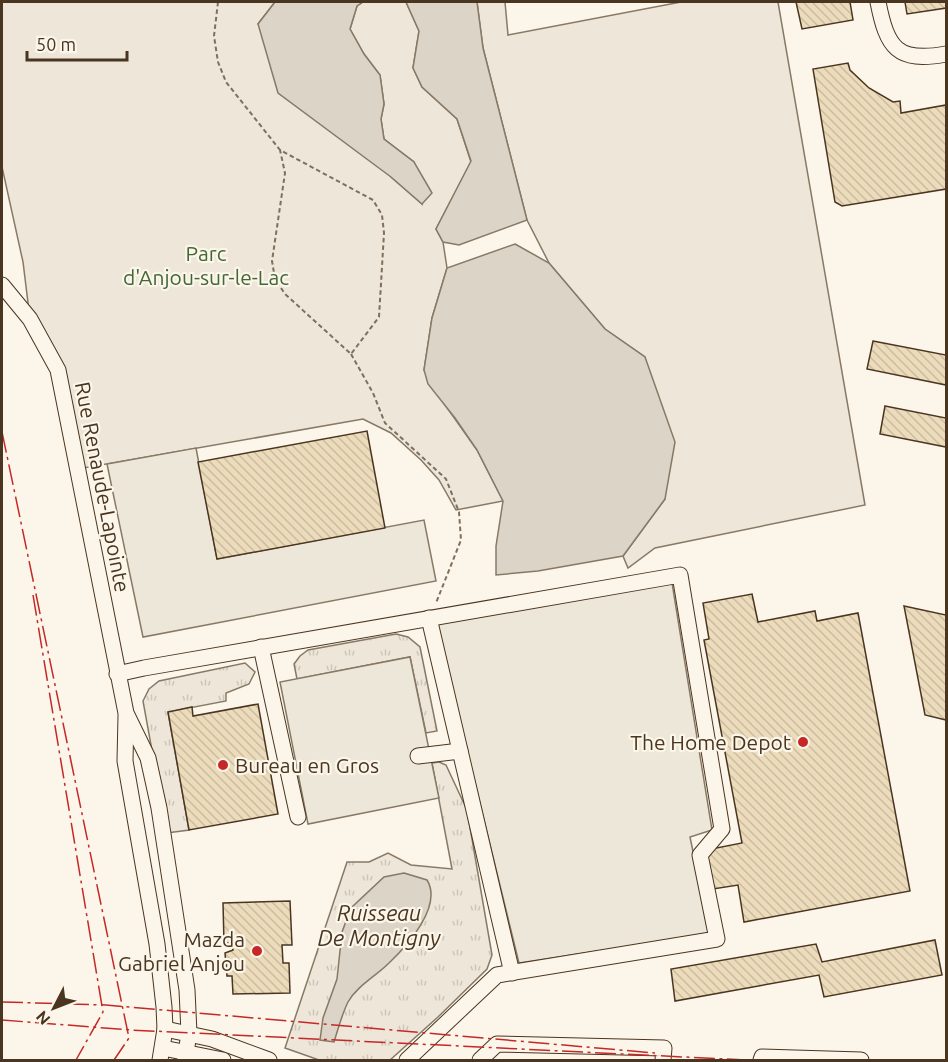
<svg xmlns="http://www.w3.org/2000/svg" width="948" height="1062" font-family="Ubuntu,sans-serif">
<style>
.grass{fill:url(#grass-tufts);stroke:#887966;stroke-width:1.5}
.park{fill:#ede6d9;stroke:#887966;stroke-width:1.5}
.parking{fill:#ede7d9;stroke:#887966;stroke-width:1.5}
.water{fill:#dcd4c6;stroke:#887966;stroke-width:1.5}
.building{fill:url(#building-back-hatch);stroke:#4a3520;stroke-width:1.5}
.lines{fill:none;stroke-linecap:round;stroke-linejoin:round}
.minor-casing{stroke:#4a3520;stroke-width:17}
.path{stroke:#7f6f5c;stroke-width:2;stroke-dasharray:4.5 3;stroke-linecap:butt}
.minor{stroke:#fbf6e9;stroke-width:15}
.power{stroke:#c62828;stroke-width:1.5;stroke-dasharray:21 4.5 3 4.5;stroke-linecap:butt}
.poi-dot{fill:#c62828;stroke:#fbf6e9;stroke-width:2}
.labels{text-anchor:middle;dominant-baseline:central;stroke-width:4.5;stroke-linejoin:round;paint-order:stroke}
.park-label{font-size:21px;fill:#436837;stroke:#fbf6e9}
.street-label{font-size:21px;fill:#4a3520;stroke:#fbf6e9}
.poi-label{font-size:21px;fill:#4a3520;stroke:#fbf6e9;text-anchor:end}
.water-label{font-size:22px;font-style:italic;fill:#4a3520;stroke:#fbf6e9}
</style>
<defs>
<pattern id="grass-tufts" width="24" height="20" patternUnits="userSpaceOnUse" patternTransform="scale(1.5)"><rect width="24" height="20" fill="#ede6d9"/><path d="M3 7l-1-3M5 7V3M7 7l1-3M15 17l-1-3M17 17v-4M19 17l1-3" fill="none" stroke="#cdc6ba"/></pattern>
<pattern id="building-back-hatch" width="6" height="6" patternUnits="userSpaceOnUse" patternTransform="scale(1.5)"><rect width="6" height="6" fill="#ecdcbc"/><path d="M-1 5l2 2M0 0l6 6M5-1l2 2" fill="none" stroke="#ccbda1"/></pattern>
</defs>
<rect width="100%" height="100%" fill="#fbf6e9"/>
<g class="grass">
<polygon points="396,634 408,637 420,647 437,731 426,733 410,657 297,679 294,664 300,656 308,650"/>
<polygon points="245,663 255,672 249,684 226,693 226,701 168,712 189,830 167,833 143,701 149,689 159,681"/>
<polygon points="439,762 446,765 467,810 492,955 487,969 438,1017 390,1060 319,1060 285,1048 347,862 369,862 388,853 411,865 452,869 432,763"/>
</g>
<g class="park">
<polygon points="2,2 275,2 258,24 391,177 422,204 414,162 384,139 381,119 384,104 380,75 364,54 350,29 357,6 363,2 406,2 419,31 413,68 422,87 457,119 471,162 436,229 443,242 447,268 432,318 424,370 443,402 477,450 503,501 456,510 439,480 421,460 391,433 363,419 78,469 58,370 30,319 23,262 2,167"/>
<polygon points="477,2 505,2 508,35 681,2 778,2 865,505 655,548 628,568 623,556 665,499 645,357 605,329 549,263 527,220 483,48"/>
</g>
<g class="parking">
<polygon points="196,448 217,559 424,520 436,581 143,637 107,464"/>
<polygon points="672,583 712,830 690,837 710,934 519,963 436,624"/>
<polygon points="410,657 439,798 308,824 280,682"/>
</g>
<g class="water">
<polygon points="275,2 363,2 357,6 350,29 364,54 380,75 384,104 381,119 384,139 414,162 432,193 422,204 391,177 278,93 258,24"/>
<polygon points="406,2 477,2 483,48 527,220 459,245 443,242 436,229 471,161 457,119 422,87 413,68 419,31"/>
<polygon points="515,244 549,263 605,329 645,357 675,442 665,499 623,556 538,571 496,575 496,546 503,501 477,450 455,418 428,384 424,370 432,318 447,268"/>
<path d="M404,873l23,7c16,26 -20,66 -38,83 -13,13 -32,23 -41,39 -6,12 -10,27 -14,40l-14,-2 3,-22 14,-39 5,-47 9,-24 33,-31z"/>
</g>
<g class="building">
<polygon points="796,2 850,2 853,20 802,29"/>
<polygon points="905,2 946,2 946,8 907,14"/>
<polygon points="848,63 850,70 869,88 893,102 900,101 901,113 946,105 946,189 842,206 835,202 813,69"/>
<polygon points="873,341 946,355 946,385 867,369"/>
<polygon points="885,406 946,418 946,447 880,434"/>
<polygon points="367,431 385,528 217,559 198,462"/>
<polygon points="752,594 758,622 815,611 817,621 858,613 910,891 744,922 738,885 713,889 706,850 742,843 704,640 709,639 703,603"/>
<polygon points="904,606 946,615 946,720 925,715"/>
<polygon points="258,704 278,814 189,830 168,712 192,707 193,716"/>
<polygon points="290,901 292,945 282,945 283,963 289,963 290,993 233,994 232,976 227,976 225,953 233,950 231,943 224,943 223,903"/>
<polygon points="935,940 942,975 824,997 819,975 675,1001 671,969 816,944 822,962"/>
</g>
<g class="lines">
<g class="minor-casing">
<g id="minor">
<path d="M878,2c9,46 19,61 68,52"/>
<polyline points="2,285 30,319 58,370 126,713 148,758 159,808 187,990 189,1033 185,1060"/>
<polyline points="429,618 512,973"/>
<polyline points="261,647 298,817"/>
<polyline points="117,674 144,668 680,575 722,829 700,855 717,939 497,975 407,1060"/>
<polyline points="126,716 125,761 157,944 164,1007 165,1029 160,1060"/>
<polyline points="418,756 460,751"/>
<polyline points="165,1029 212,1039 269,1060"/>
<polyline points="163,1048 223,1060"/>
<polyline points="480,1060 497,1044 664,1048 663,1060"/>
<polyline points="761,1060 762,1057 861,1060"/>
</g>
</g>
<g class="path">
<polyline points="218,2 214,36 218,62 226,82 280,150 373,200 382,215 384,233 379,317 351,354 285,294 275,279 272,261 285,173 280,150"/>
<polyline points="351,354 373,393 385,423 446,479 459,512 461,540 436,603"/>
</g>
<use href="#minor" class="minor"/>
<g class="power">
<polyline points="2,432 129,1038 114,1060"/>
<polyline points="33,595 103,1012 76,1060"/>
<polyline points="2,1002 106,1005 655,1053"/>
<polyline points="2,1020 131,1030 746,1060"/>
</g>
</g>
<g class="poi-dot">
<circle cx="803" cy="742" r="6"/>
<circle cx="223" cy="765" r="6"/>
<circle cx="257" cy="951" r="6"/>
</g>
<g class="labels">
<g class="park-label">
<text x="206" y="253">Parc<tspan x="206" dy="24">d'Anjou-sur-le-Lac</tspan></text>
</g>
<g class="street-label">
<text transform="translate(103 487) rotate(79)">Rue Renaude-Lapointe</text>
</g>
<g class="poi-label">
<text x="791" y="742">The Home Depot</text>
<text x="235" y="765" text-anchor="start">Bureau en Gros</text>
<text x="245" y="939">Mazda<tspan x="245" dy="24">Gabriel Anjou</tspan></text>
</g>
<g class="water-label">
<text x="379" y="912">Ruisseau<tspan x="379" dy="25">De Montigny</tspan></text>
</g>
</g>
<rect width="948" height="1062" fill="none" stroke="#4a3520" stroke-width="6"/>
<g transform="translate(54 1008) rotate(228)" stroke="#fbf6e9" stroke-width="4.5" paint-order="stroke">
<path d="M0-4.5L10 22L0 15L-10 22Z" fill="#4a3520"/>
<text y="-9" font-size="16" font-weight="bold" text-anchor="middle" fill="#4a3520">N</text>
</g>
<path d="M27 51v9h100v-9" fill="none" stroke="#4a3520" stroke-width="3"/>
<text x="36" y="51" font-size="18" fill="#4a3520" stroke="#fbf6e9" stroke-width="4.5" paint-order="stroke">50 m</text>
</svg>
